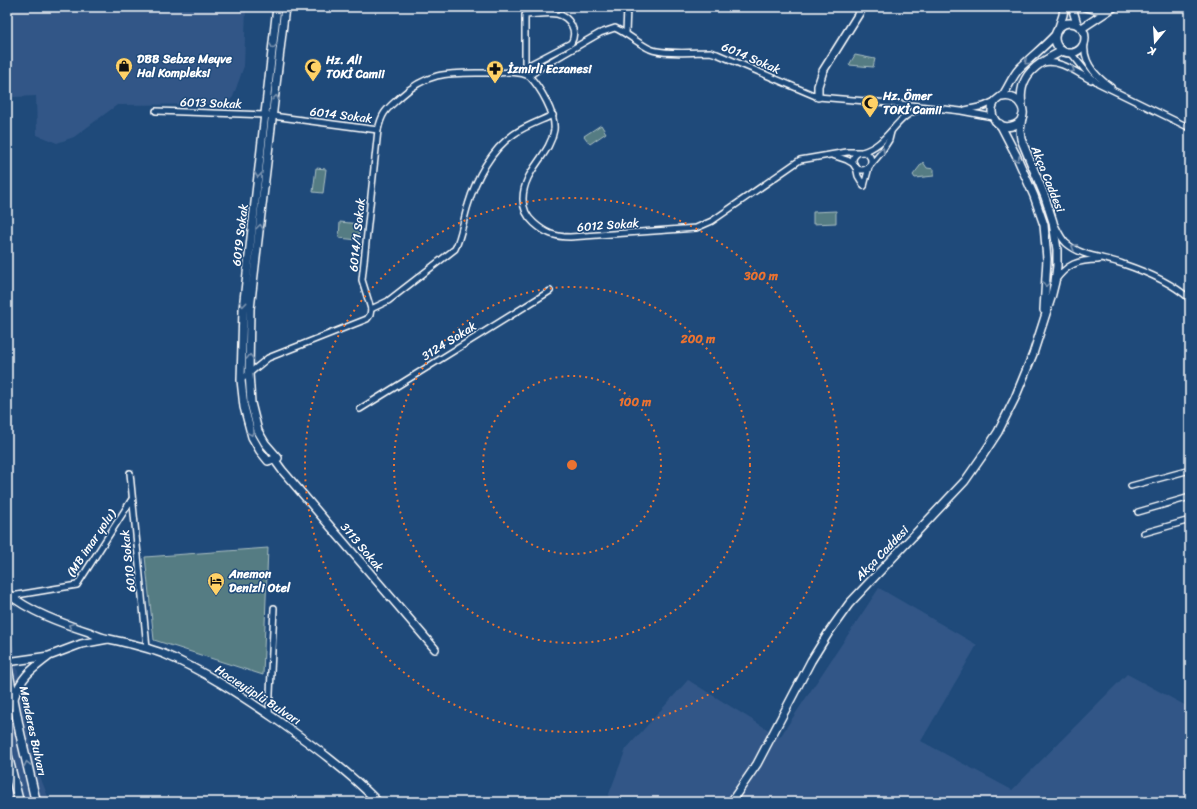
<svg xmlns="http://www.w3.org/2000/svg" width="1197" height="809" font-family="Sriracha,sans-serif">
<style>
.built{fill:#325787}
.green{fill:#547c83;stroke:#aabec1}
.lines{fill:none;stroke-linecap:round;stroke-linejoin:round}
.street-casing{stroke:#fff;stroke-width:8}
.secondary-casing{stroke:#fff;stroke-width:10}
.primary-casing{stroke:#fff;stroke-width:11}
.street{stroke:#1f4a7a;stroke-width:5}
.secondary{stroke:#1f4a7a;stroke-width:7}
.primary{stroke:#1f4a7a;stroke-width:8}
.oneway{stroke:#7992af}
.ring{fill:none;stroke:#eb7230;stroke-width:2;stroke-dasharray:2 4}
.labels{text-anchor:middle;dominant-baseline:central;stroke-width:3;stroke-linejoin:round;paint-order:stroke}
.street-label{font-size:12px;fill:#fff;stroke:#1f4a7a}
.poi-label{font-size:12px;font-weight:bold;fill:#fff;stroke:#1f4a7a;text-anchor:start}
.centre{fill:#eb7230;stroke:#1f4a7a;stroke-width:2}
.ring-label{font-size:12px;text-anchor:middle;font-weight:bold;fill:#eb7230;stroke:#1f4a7a;stroke-width:3;stroke-linejoin:round;paint-order:stroke}
</style>
<rect width="100%" height="100%" fill="#1f4a7a"/>
<filter id="ink" filterUnits="userSpaceOnUse"><feTurbulence type="fractalNoise" baseFrequency=".025" numOctaves="2"/><feDisplacementMap in="SourceGraphic" scale="8" xChannelSelector="R" yChannelSelector="G"/><feConvolveMatrix kernelMatrix="1 2 1 2 8 2 1 2 1" color-interpolation-filters="sRGB"/></filter>
<g filter="url(#ink)">
<g class="built">
<polygon points="7,7 246,7 244,66 233,97 226,104 117,105 74,137 57,143 37,135 36,96 14,97 10,96"/>
<polygon points="879,588 977,645 921,741 1012,790 1127,674 1190,708 1190,802 606,802 626,749 688,680 780,737"/>
<polygon points="7,610 34,761 50,802 7,802"/>
</g>
<g class="green">
<polygon points="855,55 875,59 873,67 849,65"/>
<polygon points="601,125 606,133 590,144 584,136"/>
<polygon points="923,162 927,168 934,169 934,176 915,178 913,175"/>
<polygon points="316,168 326,169 323,193 313,192"/>
<polygon points="836,211 836,223 813,224 813,212"/>
<polygon points="340,222 360,224 358,240 339,238"/>
<polygon points="268,548 263,675 154,640 145,557"/>
</g>
<g class="lines">
<g class="street-casing">
<g id="street">
<polyline points="626,33 627,7"/>
<path d="M1085,42c-3,20 10,34 26,45"/>
<polyline points="1071,53 1089,75 1098,83 1190,128"/>
<path d="M1043,63c17,-4 34,10 48,17"/>
<path d="M523,73l2,-6v-52c9,0 24,-3 32,-1 13,3 21,17 14,29l-46,24"/>
<path d="M529,76c11,11 27,38 25,54 -4,26 -31,40 -31,69 0,10 3,17 11,24 11,10 21,14 36,14l126,-9 16,-7 88,-61 47,-8h12"/>
<polyline points="965,110 984,106 995,101"/>
<path d="M156,111l109,4 113,15c4,-18 8,-20 21,-32 30,-28 52,-25 91,-25 12,0 27,-3 39,3l14,-10 57,-33 15,-5c13,6 23,15 35,21 13,6 45,3 60,3l7,2 101,43 83,7 60,7 32,6"/>
<path d="M862,152c29,-8 33,-39 61,-43"/>
<circle cx="862" cy="161" r="9"/>
<polyline points="832,155 847,160 854,164"/>
<polyline points="856,167 858,176 864,186"/>
<polyline points="864,186 869,167 880,154 889,140 891,132"/>
<path d="M1055,225c3,6 6,13 11,18 16,14 38,14 57,21 24,8 48,18 67,35"/>
<path d="M1055,281c12,-17 23,-21 43,-21"/>
<path d="M371,309l17,-8 67,-52c7,-14 8,-29 13,-44 8,-27 23,-55 46,-71 11,-8 26,-13 39,-19"/>
<polyline points="241,380 268,358 367,319 370,315 371,309 362,280 378,130"/>
<polyline points="360,409 550,291"/>
<polyline points="130,473 147,648"/>
<polyline points="1131,486 1190,470"/>
<polyline points="1138,512 1190,497"/>
<polyline points="1144,533 1190,520"/>
<polyline points="11,596 77,585 132,499"/>
<polyline points="269,715 274,608"/>
</g>
</g>
<g class="secondary-casing">
<g id="secondary">
<polyline points="277,7 243,309 241,380 244,407 252,437 260,451 268,461 278,458 265,443 258,431 251,403 249,373 250,309 285,7"/>
<polyline points="1072,7 1077,24"/>
<polyline points="1085,7 1098,10 1109,8"/>
<circle cx="1070" cy="38" r="15"/>
<polyline points="1059,27 1063,15 1064,7"/>
<polyline points="1082,28 1114,7"/>
<polyline points="818,97 818,86 823,71 863,7"/>
<path d="M1002,97c18,-4 30,19 13,28 -5,2 -11,2 -15,0 -8,-5 -10,-15 -6,-22 2,-4 6,-5 9,-8 6,-9 9,-18 16,-26 12,-12 25,-22 36,-34"/>
<path d="M1022,105c-5,-30 16,-42 40,-54"/>
<polyline points="1000,124 1016,155 1034,196 1044,225 1047,259 1044,310"/>
<polyline points="274,459 282,470 435,649"/>
<path d="M7,593c23,19 54,30 82,39 6,3 13,6 20,7 19,4 37,8 55,15 40,17 75,40 110,64 37,26 73,52 104,84"/>
<polyline points="7,662 49,656 81,644 108,639"/>
<path d="M14,698c8,-22 16,-27 34,-41"/>
<polyline points="731,802 757,764 811,661 829,632 849,604 965,481 981,458 998,432 1015,398 1033,354 1051,298 1055,282 1057,266 1057,250 1053,222 1045,197 1021,139 1020,131 1022,117"/>
</g>
</g>
<g class="primary-casing">
<g id="primary">
<polyline points="7,665 20,733 36,802"/>
<polyline points="7,753 19,802"/>
</g>
</g>
<use href="#street" class="street"/>
<use href="#secondary" class="secondary"/>
<use href="#primary" class="primary"/>
</g>
<defs><path id="oneway-chevron" d="M-2-3.5L2.5 0L-2 3.5" fill="none" stroke-width="1.6" stroke-linecap="round" stroke-linejoin="round"/></defs>
<g class="oneway">
<use href="#oneway-chevron" transform="translate(273 46) rotate(97)"/>
<use href="#oneway-chevron" transform="translate(1027 62) rotate(137)"/>
<use href="#oneway-chevron" transform="translate(1072 70) rotate(30)"/>
<use href="#oneway-chevron" transform="translate(276 98) rotate(-84)"/>
<use href="#oneway-chevron" transform="translate(882 150) rotate(-57)"/>
<use href="#oneway-chevron" transform="translate(1017 159) rotate(65)"/>
<use href="#oneway-chevron" transform="translate(258 175) rotate(96)"/>
<use href="#oneway-chevron" transform="translate(260 227) rotate(-83)"/>
<use href="#oneway-chevron" transform="translate(1074 247) rotate(-151)"/>
<use href="#oneway-chevron" transform="translate(1046 284) rotate(97)"/>
<use href="#oneway-chevron" transform="translate(243 304) rotate(96)"/>
<use href="#oneway-chevron" transform="translate(250 357) rotate(-89)"/>
<use href="#oneway-chevron" transform="translate(251 433) rotate(70)"/>
<use href="#oneway-chevron" transform="translate(71 626) rotate(-158)"/>
<use href="#oneway-chevron" transform="translate(27 764) rotate(-103)"/>
</g>
</g>
<g class="ring">
<circle cx="572" cy="465" r="89"/>
<circle cx="572" cy="465" r="178"/>
<circle cx="572" cy="465" r="267"/>
</g>
<defs>
<g id="shop-pin" transform="scale(0.9)"><path d="M0 17L-7.5 6A9.5 9.5 0 1 1 7.5 6Z" fill="#ffd166" stroke="#1f4a7a"/><path d="M-5-2.5h2.3a2.7 3.5 0 0 1 5.4 0H5L5.5 6h-11ZM-1.5-2.5h3a1.5 2.3 0 0 0-3 0Z" fill="#111"/></g>
<g id="mosque-pin" transform="scale(0.9)"><path d="M0 17L-7.5 6A9.5 9.5 0 1 1 7.5 6Z" fill="#ffd166" stroke="#1f4a7a"/><path d="M3.5-4.9A6 6 0 1 0 3.5 4.9A5 5 0 1 1 3.5-4.9Z" fill="#111"/></g>
<g id="pharmacy-pin" transform="scale(0.9)"><path d="M0 17L-7.5 6A9.5 9.5 0 1 1 7.5 6Z" fill="#ffd166" stroke="#1f4a7a"/><path d="M-2-6h4v4h4v4h-4v4h-4v-4h-4v-4h4Z" fill="#111"/></g>
<g id="hotel-pin" transform="scale(0.9)"><path d="M0 17L-7.5 6A9.5 9.5 0 1 1 7.5 6Z" fill="#ffd166" stroke="#1f4a7a"/><path d="M-6-4.5h1.5V1H6V5H4.5V3h-9V5H-6ZM-4 0a1.8 1.8 0 1 1 3.6 0ZM.5 0V-2.5h3Q6-2.5 6 0Z" fill="#111"/></g>
</defs>
<g fill-rule="evenodd">
<use href="#shop-pin" x="124" y="66"/>
<use href="#mosque-pin" x="313" y="67"/>
<use href="#pharmacy-pin" x="495" y="69"/>
<use href="#mosque-pin" x="870" y="103"/>
<use href="#hotel-pin" x="216" y="581"/>
</g>
<g class="labels">
<g class="street-label">
<text transform="translate(751 58) rotate(23)">6014 Sokak</text>
<text transform="translate(211 103) rotate(2)">6013 Sokak</text>
<text transform="translate(341 115) rotate(7)">6014 Sokak</text>
<text transform="translate(1048 179) rotate(68)">Akça Caddesi</text>
<text transform="translate(608 225) rotate(-4)">6012 Sokak</text>
<text transform="translate(240 235) rotate(-83)">6019 Sokak</text>
<text transform="translate(357 235) rotate(-84)">6014/1 Sokak</text>
<text transform="translate(449 341) rotate(-32)">3124 Sokak</text>
<text transform="translate(91 543) rotate(-56)">(MB imar yolu)</text>
<text transform="translate(362 547) rotate(50)">3113 Sokak</text>
<text transform="translate(882 553) rotate(-46)">Akça Caddesi</text>
<text transform="translate(128 561) rotate(-96)">6010 Sokak</text>
<text transform="translate(258 695) rotate(33)">Hacıeyüplü Bulvarı</text>
<text transform="translate(33 731) rotate(78)">Menderes Bulvarı</text>
</g>
<g class="poi-label">
<text x="137" y="59">DBB Sebze Meyve<tspan x="137" dy="14">Hal Kompleksi</tspan></text>
<text x="326" y="60">Hz. Ali<tspan x="326" dy="14">TOKİ Camii</tspan></text>
<text x="508" y="69">İzmirli Eczanesi</text>
<text x="883" y="96">Hz. Ömer<tspan x="883" dy="14">TOKİ Camii</tspan></text>
<text x="229" y="574">Anemon<tspan x="229" dy="14">Denizli Otel</tspan></text>
</g>
</g>
<circle cx="572" cy="465" r="6" class="centre"/>
<g class="ring-label">
<text x="761" y="280">300 m</text>
<text x="698" y="343">200 m</text>
<text x="635" y="406">100 m</text>
</g>
<rect width="1197" height="809" fill="none" stroke="#1f4a7a" stroke-width="24"/>
<rect x="12" y="12" width="1173" height="785" fill="none" stroke="#fff" stroke-width="1.5" filter="url(#ink)"/>
<g transform="translate(1155 42) rotate(198)" stroke="#1f4a7a" stroke-width="3" paint-order="stroke">
<path d="M0-3L7 15L0 10L-7 15Z" fill="#ffffff"/>
<text y="-6" font-size="11" font-weight="bold" text-anchor="middle" fill="#ffffff">K</text>
</g>
</svg>
